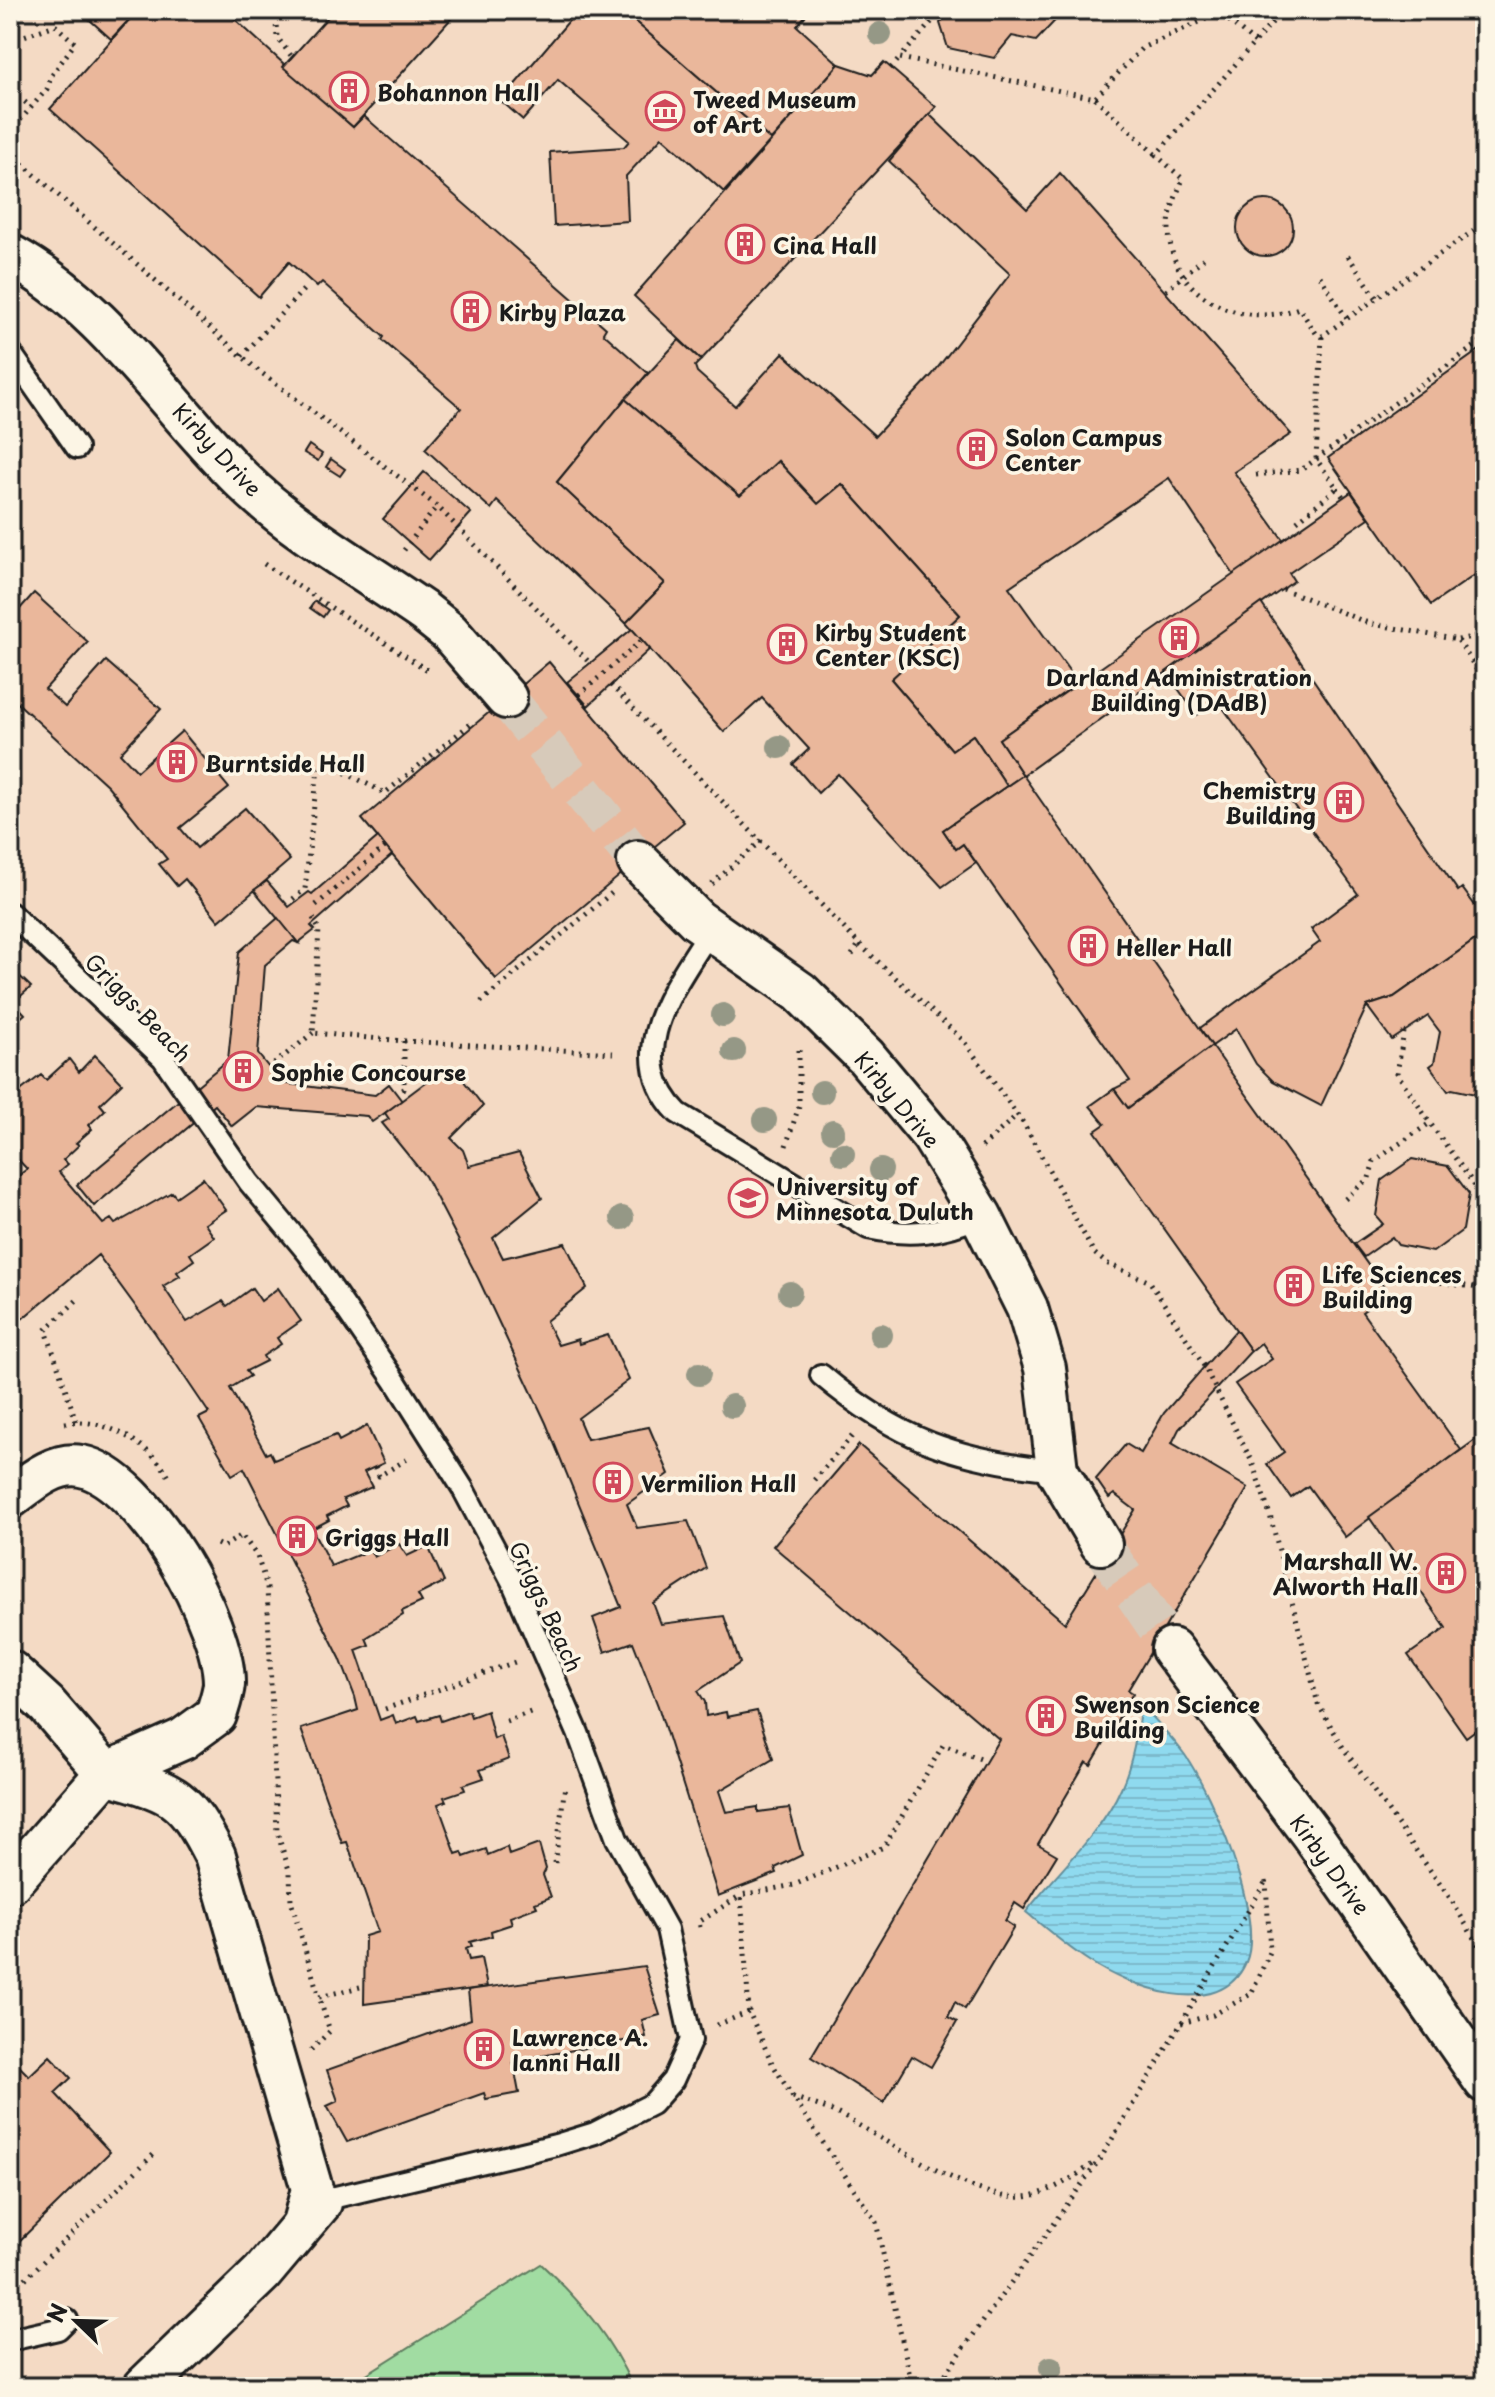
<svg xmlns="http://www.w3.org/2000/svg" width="1495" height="2397" font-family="'Playpen Sans',sans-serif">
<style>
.built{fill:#f4dac4}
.park{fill:#a1dca2;stroke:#5e7c5f;stroke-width:2}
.water{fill:url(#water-rules);stroke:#618e9b;stroke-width:2}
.building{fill:#eab79b;stroke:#1c1c1c;stroke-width:2}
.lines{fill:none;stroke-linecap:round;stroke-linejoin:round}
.street-tunnel{stroke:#d7caba;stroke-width:40;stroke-dasharray:40 20;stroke-linecap:butt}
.lane-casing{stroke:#1c1c1c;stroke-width:26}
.street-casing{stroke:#1c1c1c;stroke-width:46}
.path{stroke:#1c1c1c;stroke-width:5;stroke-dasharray:2 6;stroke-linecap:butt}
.lane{stroke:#fcf5e5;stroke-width:20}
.street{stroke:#fcf5e5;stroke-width:40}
.path-bridge{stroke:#1c1c1c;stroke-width:5;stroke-dasharray:2 6;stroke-linecap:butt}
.tree{fill:#959886}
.labels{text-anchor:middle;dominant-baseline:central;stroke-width:7;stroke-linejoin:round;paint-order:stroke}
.poi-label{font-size:22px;font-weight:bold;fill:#1c1c1c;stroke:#fcf5e5;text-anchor:start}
.street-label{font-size:22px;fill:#1c1c1c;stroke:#fcf5e5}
</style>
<defs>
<pattern id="water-rules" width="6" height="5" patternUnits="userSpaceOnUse" patternTransform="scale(2)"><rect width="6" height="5" fill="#8fdaef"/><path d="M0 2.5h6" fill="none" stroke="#7bbacc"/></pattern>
</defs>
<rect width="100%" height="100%" fill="#f8e9d6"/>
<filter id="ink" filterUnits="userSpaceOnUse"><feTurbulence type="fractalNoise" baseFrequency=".0125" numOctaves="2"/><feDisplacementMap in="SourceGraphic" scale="16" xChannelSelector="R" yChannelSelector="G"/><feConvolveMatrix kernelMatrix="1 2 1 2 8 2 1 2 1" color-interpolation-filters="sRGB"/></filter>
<g filter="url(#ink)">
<rect class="built" x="10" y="10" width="1475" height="2377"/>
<path class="park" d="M541,2264c40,37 69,73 92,123h-287z"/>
<path class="water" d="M1141,1704c15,17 31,33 44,51 27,39 80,162 61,207 -26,61 -118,25 -157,-1 -22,-14 -43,-32 -63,-49 30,-39 75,-78 95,-124 12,-26 16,-55 20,-84z"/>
<g class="building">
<polygon points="79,10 138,10 111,39"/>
<polygon points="138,10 225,10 353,127 364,116 606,328 603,333 648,373 557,482 665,583 626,623 497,501 491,509 425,449 461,408 382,340 384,337 322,282 317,287 289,262 259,297 50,109"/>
<polygon points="334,10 459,10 353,127 283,67"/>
<polygon points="578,10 622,10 771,140 724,192 662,137 626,176 628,221 554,226 550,152 624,147 629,141 558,80 523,120 501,101"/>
<polygon points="622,10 810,10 797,26 839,64 771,140"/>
<polygon points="951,10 1065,10 1036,41 1012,36 994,58 948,48 940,23"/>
<polygon points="884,62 936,107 701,360 634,296 839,64 872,75"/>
<polygon points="929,114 1027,209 1060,173 1291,434 1234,472 1284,541 1234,575 1169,478 1009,587 1078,683 999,739 1023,775 1007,786 973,735 952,750 891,679 960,615 842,484 818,504 778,461 740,496 625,399 679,340 701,360 695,366 697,372 735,406 783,353 875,436 932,375 1010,274 889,161"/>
<circle cx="1265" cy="228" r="28"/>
<polygon points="1485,346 1485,568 1431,605 1328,458"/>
<polygon points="625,399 740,496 778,461 818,504 842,484 960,615 891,679 952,750 973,735 1007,786 943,830 956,849 963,844 976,863 942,887 838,774 818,793 793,764 809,749 762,698 724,732 626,623 665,583 557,482"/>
<polygon points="309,445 322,454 318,461 304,453"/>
<polygon points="331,459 345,469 340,476 326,467"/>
<polygon points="424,472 471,513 429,560 383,519"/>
<polygon points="1351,492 1369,518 1289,573 1294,581 1023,775 999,739"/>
<polygon points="34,593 88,642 45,689 65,707 106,661 161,709 120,753 137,771 182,731 229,788 180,828 197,848 245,808 290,860 219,921 185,879 177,886 159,864 167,859 108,786 10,696 10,620"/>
<polygon points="315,601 328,610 323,617 310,608"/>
<polygon points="1261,603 1458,891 1462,888 1485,919 1485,933 1394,997 1367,1006 1321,1106 1273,1081 1256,1064 1236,1029 1212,1046 1200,1028 1320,942 1311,929 1358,894 1218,701 1197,715 1166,672"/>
<polygon points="632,629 650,649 588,706 567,682"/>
<polygon points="549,662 684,822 496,979 362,819"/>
<polygon points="1023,775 1212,1046 1128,1108 1114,1089 1130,1081 963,844 956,849 943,830"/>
<polygon points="378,837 392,855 311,926 315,930 298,943 254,890 267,881 289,907 309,892 312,894"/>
<polygon points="278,918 298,943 293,941 265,965 258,1054 281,1083 375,1095 389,1084 402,1101 372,1122 367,1116 256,1107 232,1126 215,1105 94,1206 77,1185 228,1060 239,952"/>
<polygon points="1485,933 1485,1096 1452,1089 1448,1091 1430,1066 1434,1063 1440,1032 1428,1016 1392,1040 1367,1006 1394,997"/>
<polygon points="10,967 31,987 14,1002 25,1014 10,1027"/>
<polygon points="1212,1046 1388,1293 1362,1312 1461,1450 1345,1537 1308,1486 1291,1498 1267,1464 1284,1452 1235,1384 1272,1359 1261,1343 1251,1351 1095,1131 1105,1124 1090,1106 1114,1089 1128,1108"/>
<polygon points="95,1055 122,1083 100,1104 105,1110 89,1125 92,1129 76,1143 79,1145 63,1160 68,1164 59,1172 103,1224 111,1219 115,1224 172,1192 176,1197 203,1178 226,1210 205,1224 214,1237 190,1254 194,1260 177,1272 180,1276 163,1286 187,1322 223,1301 227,1306 252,1288 261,1301 278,1288 301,1321 277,1338 281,1344 263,1356 266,1361 246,1371 250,1376 230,1388 266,1454 270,1452 274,1460 336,1435 339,1441 367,1426 384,1463 364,1472 372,1487 343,1499 347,1506 327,1516 329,1520 312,1529 331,1566 370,1550 374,1557 399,1544 407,1556 428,1546 444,1582 418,1595 422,1602 402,1611 403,1615 366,1638 369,1645 356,1650 380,1720 393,1715 396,1724 417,1716 419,1721 439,1715 441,1721 469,1711 471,1717 487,1711 494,1739 501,1736 509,1759 480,1770 484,1778 463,1785 465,1790 444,1797 446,1801 438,1804 456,1854 462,1852 464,1857 486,1849 488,1855 507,1847 509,1855 539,1844 546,1869 543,1875 551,1897 535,1903 537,1907 510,1917 512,1924 491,1931 492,1936 470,1942 472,1946 466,1949 469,1960 481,1958 487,1987 364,2004 365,1936 378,1932 347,1842 342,1843 301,1729 358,1710 355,1697 340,1658 244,1468 232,1475 199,1418 209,1413 155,1333 98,1255 10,1329 10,1182 27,1169 10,1151 10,1099 41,1075 46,1080 69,1059 79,1072"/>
<polygon points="453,1067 483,1106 451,1138 463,1150 469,1166 519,1153 542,1198 493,1238 503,1258 565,1243 587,1288 546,1321 558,1345 578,1339 579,1344 608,1335 629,1380 578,1418 587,1439 649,1427 669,1474 627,1504 637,1528 688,1521 706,1568 653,1603 661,1624 724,1616 740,1663 698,1691 705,1702 706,1716 726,1712 727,1717 757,1711 773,1759 719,1791 726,1812 758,1807 758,1812 789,1808 802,1855 775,1868 777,1873 718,1896 658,1706 633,1642 605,1652 593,1618 621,1607 546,1423 478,1278 425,1176 382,1123 389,1119 385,1113 434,1076 437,1079"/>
<polygon points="1412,1159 1448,1166 1469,1194 1463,1230 1433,1252 1398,1245 1392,1237 1364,1257 1354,1244 1383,1224 1376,1216 1382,1180"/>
<polygon points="1236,1330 1251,1351 1179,1429 1172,1443 1248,1488 1128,1690 1133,1693 1091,1765 1086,1762 1038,1844 1057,1855 1024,1909 1015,1903 1005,1921 1014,1927 965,2009 955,2002 948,2017 957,2022 931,2067 912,2056 884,2103 811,2057 999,1739 773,1546 859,1445 1065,1623 1135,1510 1114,1494 1109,1498 1096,1479 1126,1444 1141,1453 1164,1413"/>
<polygon points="1485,1433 1485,1723 1466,1737 1408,1655 1446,1628 1369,1517"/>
<polygon points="644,1966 660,2015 642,2020 646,2037 513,2061 519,2093 486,2099 484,2093 347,2142 327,2106 338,2101 327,2070 471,2019 468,1990"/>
<polygon points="50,2056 71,2078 55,2093 110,2152 10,2250 10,2057 29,2076"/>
</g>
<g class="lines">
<g class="street-tunnel">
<polyline points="506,698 638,861"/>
<polyline points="1101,1544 1172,1649"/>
</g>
<g class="lane-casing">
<g id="lane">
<polyline points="10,352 77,448"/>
<polyline points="10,913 163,1058 249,1182 308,1253 395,1381 462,1487 512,1581 578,1733 617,1839 667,1929 691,2040 673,2080 652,2104 595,2133 556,2145 323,2200"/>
<path d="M711,929c-35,57 -91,124 -33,184l190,115c42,9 74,5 113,-12"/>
<path d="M821,1375c77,65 136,85 236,95"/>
<polyline points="10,2340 58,2329 67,2320"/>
</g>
</g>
<g class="street-casing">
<g id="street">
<path d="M10,255c97,53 154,148 231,224 51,51 124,92 183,133l25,20 57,66"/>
<polyline points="638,861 697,920 800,992 866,1057 932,1136 981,1216 1027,1308 1045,1368 1057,1470 1101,1544"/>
<path d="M10,1498c19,-14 44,-37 71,-32 63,12 144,158 143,218 -1,10 -5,21 -8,31l-33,24 -77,34 -96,110"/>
<polyline points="1172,1649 1312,1835 1485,2082"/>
<polyline points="10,1671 47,1705 106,1773"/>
<path d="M106,1773c66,20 77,19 109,83l97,333 -9,34"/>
<polyline points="144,2387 262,2273 321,2203"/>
</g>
</g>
<g class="path">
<polyline points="275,10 277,37 292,57"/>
<polyline points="942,10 900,58 1095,98 1142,48 1208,18 1216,10"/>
<polyline points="1217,10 1255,43"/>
<path d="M1283,10l-127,145 27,24c-6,15 -14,31 -14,48 -1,68 71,104 130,81l17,25 6,3 163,-113"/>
<polyline points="10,41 55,25 75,43 52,75 47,89 10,132"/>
<polyline points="891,68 900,58"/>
<polyline points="10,98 20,98 31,107"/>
<polyline points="1095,98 1156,155"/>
<polyline points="10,153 259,371 437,506 590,663"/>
<polyline points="1348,256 1377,298"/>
<polyline points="1320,276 1347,319"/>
<polyline points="1166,291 1207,255"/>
<polyline points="242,356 305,288"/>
<polyline points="1256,475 1301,470 1485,339"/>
<polyline points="1337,488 1344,498"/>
<polyline points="1297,521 1337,488 1316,459 1322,336"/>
<polyline points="404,550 437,506"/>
<polyline points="264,564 427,670"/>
<polyline points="1283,589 1368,623 1458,640 1485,683"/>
<polyline points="1458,640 1485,634"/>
<polyline points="611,685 859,944 963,1040 1024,1124 1094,1253 1106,1263 1150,1282 1204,1366 1252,1462 1270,1515 1318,1704 1344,1749 1452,1901 1485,1957"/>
<polyline points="712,884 762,840"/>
<polyline points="293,899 305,889 318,768 326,763 385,793 474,721"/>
<polyline points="313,918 319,929 313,1033 404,1041 404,1089 400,1091"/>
<polyline points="852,955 859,944"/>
<polyline points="481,1002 614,891"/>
<polyline points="1404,1032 1397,1073 1430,1123"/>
<polyline points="404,1041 613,1053"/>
<polyline points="274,1064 313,1033"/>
<polyline points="786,1146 799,1106 799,1046"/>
<polyline points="982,1147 1017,1115"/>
<polyline points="1345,1199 1369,1178 1374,1161 1430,1123 1485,1200"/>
<polyline points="1378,1278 1386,1274 1485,1289"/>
<polyline points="76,1421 46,1330 79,1298"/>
<path d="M65,1423c38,-7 87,22 104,54"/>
<polyline points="375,1467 379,1476 411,1457"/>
<polyline points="814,1480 854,1434"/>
<polyline points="217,1544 223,1547 242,1535 257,1556 267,1587 277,1832 290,1873 291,1901 319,1997 360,1987"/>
<polyline points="385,1709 515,1662"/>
<polyline points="506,1721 536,1710"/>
<polyline points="555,1863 565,1785"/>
<polyline points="700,1927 699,1922 741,1895"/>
<polyline points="1181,2023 1213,2015 1251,1994 1270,1952 1266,1881"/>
<polyline points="717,2025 749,2012"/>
<polyline points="311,2050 330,2031 319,1997"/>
<path d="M793,2097c13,5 28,9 41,15 46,22 139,91 190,85 25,-3 51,-20 71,-35"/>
<polyline points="10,2283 25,2279 155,2153"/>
<polyline points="905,2387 910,2376 876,2222 792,2096 772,2063 749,2012 741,1895 794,1885 884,1847 943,1745 986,1761"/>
<polyline points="936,2387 1102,2156 1266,1881"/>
</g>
<use href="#lane" class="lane"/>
<use href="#street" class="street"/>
<g class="path-bridge">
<polyline points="579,695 642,640"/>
<polyline points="316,905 385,847"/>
</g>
</g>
<g class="tree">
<circle cx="880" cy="34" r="12"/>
<circle cx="779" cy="747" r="12"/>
<circle cx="723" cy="1015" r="12"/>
<circle cx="734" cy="1051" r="12"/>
<circle cx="822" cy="1092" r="12"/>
<circle cx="765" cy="1120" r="12"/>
<circle cx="833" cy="1131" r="12"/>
<circle cx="843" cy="1154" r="12"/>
<circle cx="881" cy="1170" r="12"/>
<circle cx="622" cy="1218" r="12"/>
<circle cx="790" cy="1293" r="12"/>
<circle cx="881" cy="1335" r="12"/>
<circle cx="699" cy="1374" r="12"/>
<circle cx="732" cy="1406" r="12"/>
<circle cx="1051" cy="2368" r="12"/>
</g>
</g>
<defs>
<g id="building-ring" transform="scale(2)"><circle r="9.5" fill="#fcf5e5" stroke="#d1495b" stroke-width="1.5"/><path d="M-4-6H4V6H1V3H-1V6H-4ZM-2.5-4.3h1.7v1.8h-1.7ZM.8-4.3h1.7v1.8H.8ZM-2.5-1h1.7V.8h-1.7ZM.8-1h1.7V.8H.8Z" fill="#d1495b"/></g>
<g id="museum-ring" transform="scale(2)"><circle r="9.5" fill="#fcf5e5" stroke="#d1495b" stroke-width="1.5"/><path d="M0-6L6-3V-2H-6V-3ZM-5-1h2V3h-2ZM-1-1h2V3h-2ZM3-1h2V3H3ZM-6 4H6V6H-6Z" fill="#d1495b"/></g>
<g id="university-ring" transform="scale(2)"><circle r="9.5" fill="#fcf5e5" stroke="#d1495b" stroke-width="1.5"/><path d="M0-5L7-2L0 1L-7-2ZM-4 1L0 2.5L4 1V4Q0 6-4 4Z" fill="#d1495b"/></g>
</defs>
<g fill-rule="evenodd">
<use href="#building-ring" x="349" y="91"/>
<use href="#museum-ring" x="665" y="111"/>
<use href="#building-ring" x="745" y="244"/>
<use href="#building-ring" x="471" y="311"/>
<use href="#building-ring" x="977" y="449"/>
<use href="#building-ring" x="1179" y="638"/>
<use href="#building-ring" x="787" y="644"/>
<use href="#building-ring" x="177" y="762"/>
<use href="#building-ring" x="1344" y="802"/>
<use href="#building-ring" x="1088" y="946"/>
<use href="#building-ring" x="243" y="1071"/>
<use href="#university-ring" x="748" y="1198"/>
<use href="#building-ring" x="1294" y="1286"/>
<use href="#building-ring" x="613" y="1482"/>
<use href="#building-ring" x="297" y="1536"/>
<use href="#building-ring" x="1446" y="1573"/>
<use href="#building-ring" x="1046" y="1716"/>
<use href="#building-ring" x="484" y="2049"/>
</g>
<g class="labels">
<g class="poi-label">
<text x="377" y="91">Bohannon Hall</text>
<text x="693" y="98">Tweed Museum<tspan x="693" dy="25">of Art</tspan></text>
<text x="773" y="244">Cina Hall</text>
<text x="499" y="311">Kirby Plaza</text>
<text x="1005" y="436">Solon Campus<tspan x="1005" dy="25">Center</tspan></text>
<text x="815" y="631">Kirby Student<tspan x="815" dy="25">Center (KSC)</tspan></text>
<text x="1179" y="676" text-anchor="middle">Darland Administration<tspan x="1179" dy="25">Building (DAdB)</tspan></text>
<text x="205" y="762">Burntside Hall</text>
<text x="1316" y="789" text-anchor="end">Chemistry<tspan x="1316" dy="25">Building</tspan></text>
<text x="1116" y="946">Heller Hall</text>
<text x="271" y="1071">Sophie Concourse</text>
<text x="776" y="1185">University of<tspan x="776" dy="25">Minnesota Duluth</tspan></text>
<text x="1322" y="1273">Life Sciences<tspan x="1322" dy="25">Building</tspan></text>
<text x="641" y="1482">Vermilion Hall</text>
<text x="325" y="1536">Griggs Hall</text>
<text x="1418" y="1560" text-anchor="end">Marshall W.<tspan x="1418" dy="25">Alworth Hall</tspan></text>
<text x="1074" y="1703">Swenson Science<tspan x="1074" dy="25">Building</tspan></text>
<text x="512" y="2036">Lawrence A.<tspan x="512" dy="25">Ianni Hall</tspan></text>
</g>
<g class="street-label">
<text transform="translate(218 449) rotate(47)">Kirby Drive</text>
<text transform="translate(139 1007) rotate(46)">Griggs Beach</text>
<text transform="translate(898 1099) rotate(50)">Kirby Drive</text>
<text transform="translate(547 1606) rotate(65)">Griggs Beach</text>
<text transform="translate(1331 1864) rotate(54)">Kirby Drive</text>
</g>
</g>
<rect width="1495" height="2397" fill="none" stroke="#fcf5e5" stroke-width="40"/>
<rect x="20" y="20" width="1455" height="2357" fill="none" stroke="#1c1c1c" stroke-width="3" filter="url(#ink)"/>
<g transform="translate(76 2321) rotate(293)" stroke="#fcf5e5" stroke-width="6" paint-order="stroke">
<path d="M0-6L14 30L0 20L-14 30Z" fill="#1c1c1c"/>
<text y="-12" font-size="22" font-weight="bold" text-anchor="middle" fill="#1c1c1c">N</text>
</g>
</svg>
